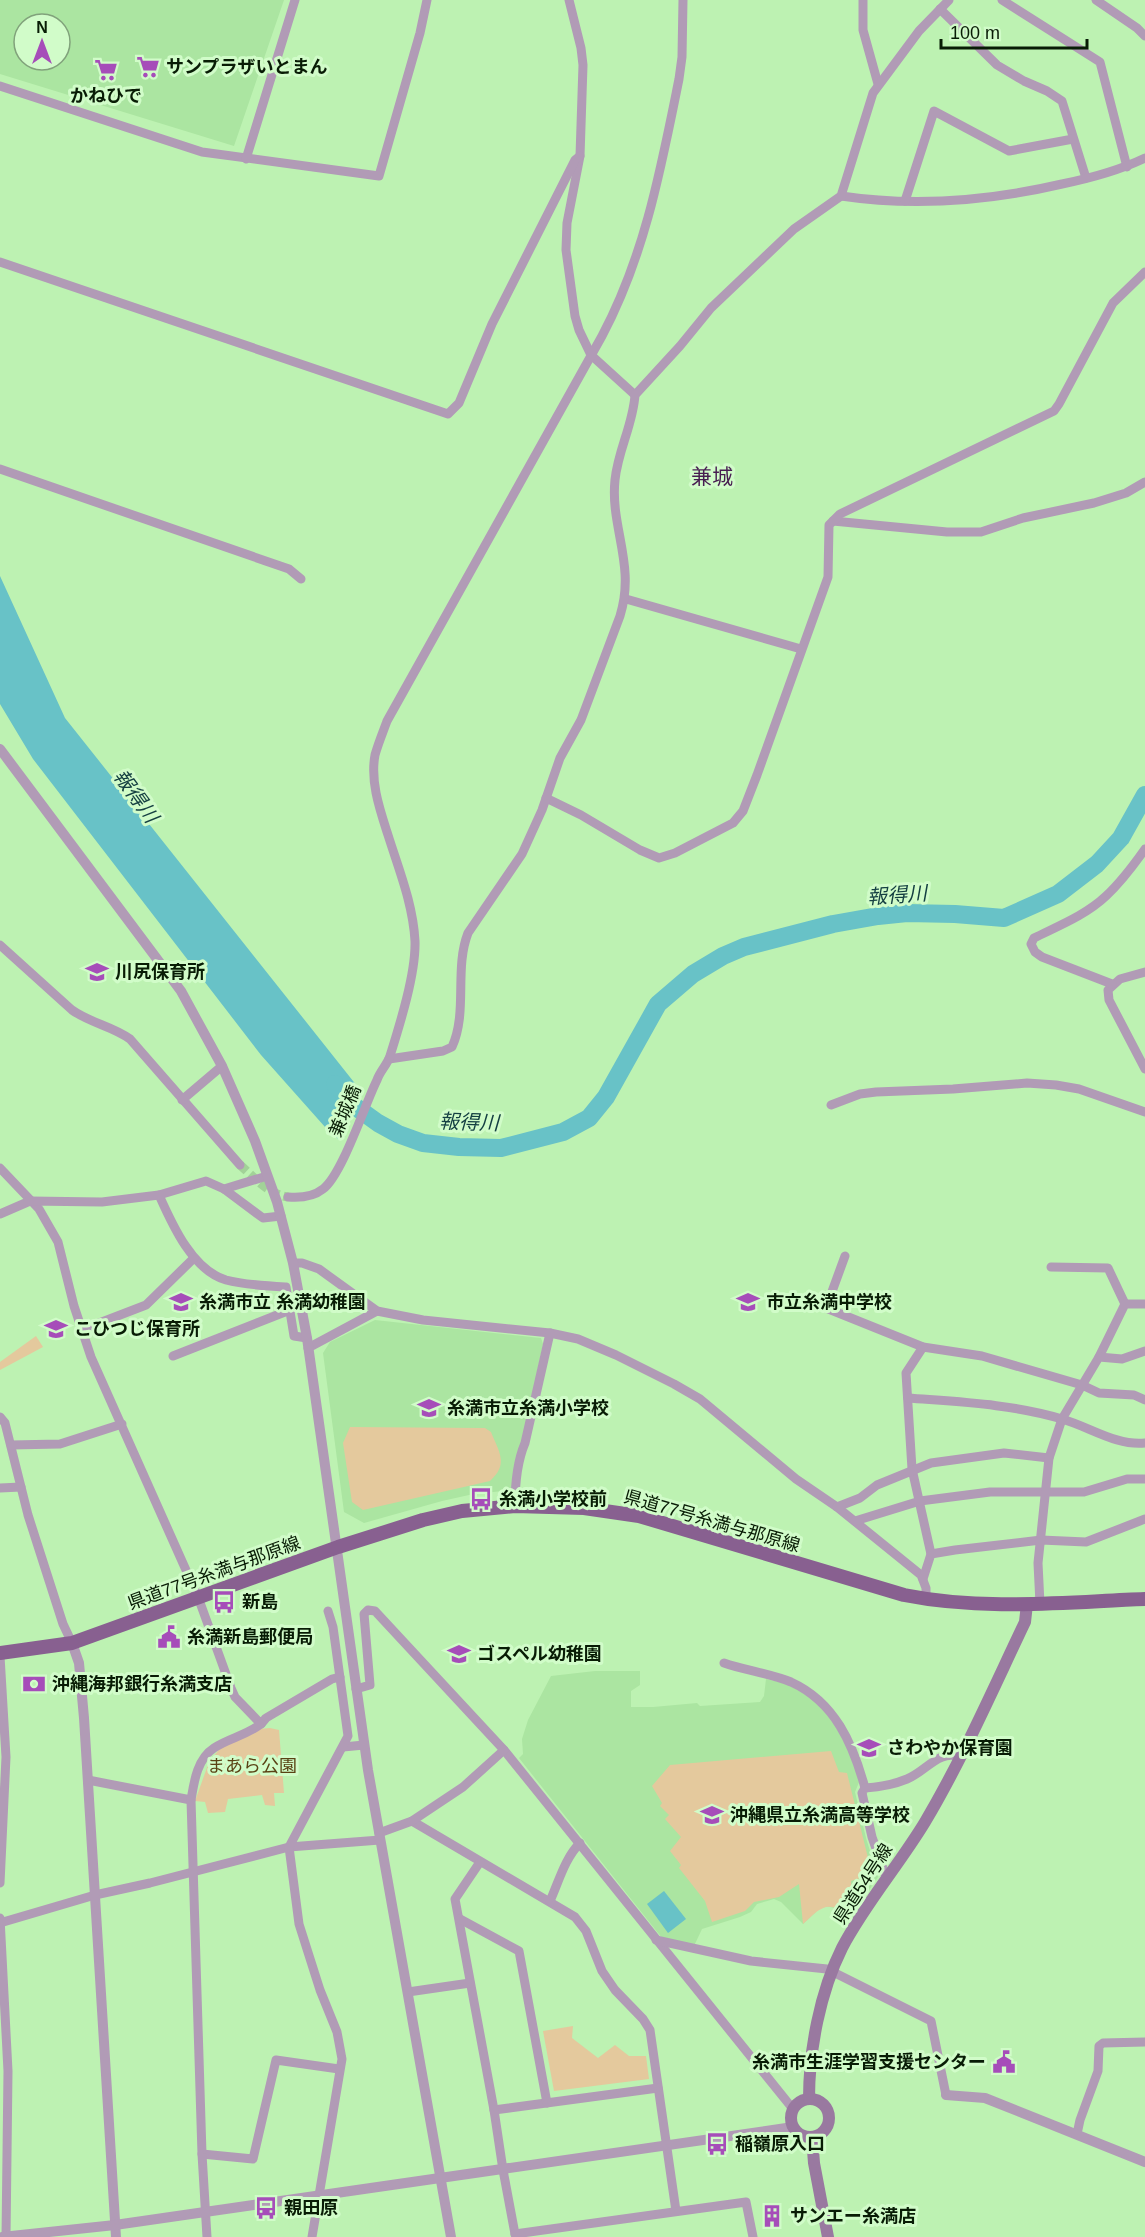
<svg xmlns="http://www.w3.org/2000/svg" width="1145" height="2237" font-family="Helvetica,'Noto Sans JP',sans-serif">
<style>
.built{fill:#abe5a1;fill-rule:evenodd}
.green{fill:#e4c99d}
.water{fill:#68c2c7}
.lines{fill:none;stroke-linecap:round;stroke-linejoin:round}
.river{stroke:#68c2c7;stroke-width:18}
.minor-tunnel{stroke:#a2d298;stroke-width:9;stroke-dasharray:9 4.5;stroke-linecap:butt}
.minor{stroke:#b19bb6;stroke-width:9}
.tertiary{stroke:#b19bb6;stroke-width:10}
.secondary{stroke:#9979a0;stroke-width:12}
.primary{stroke:#886090;stroke-width:14}
.labels{text-anchor:middle;dominant-baseline:central;stroke-width:6;stroke-linejoin:round;paint-order:stroke}
.poi-label{font-size:18px;font-weight:bold;fill:#081c05;stroke:#d1fcc9;text-anchor:start}
.street-label{font-size:18px;fill:#081c05;stroke:#d1fcc9}
.park-label{font-size:18px;fill:#5a4214;stroke:#d1fcc9}
.water-label{font-size:20px;font-style:italic;fill:#154042;stroke:#d1fcc9}
.quarter-label{font-size:21px;fill:#471d51;stroke:#d1fcc9}
</style>
<rect width="100%" height="100%" fill="#bdf2b2"/>
<g class="built">
<path d="M0,0h284l-50,146 -234,-72zM24,24h36v36h-36z"/>
<polygon points="375,1320 541,1338 543,1344 536,1377 511,1490 469,1495 442,1501 364,1523 344,1512 323,1353 330,1342"/>
<polygon points="595,1671 640,1671 640,1685 631,1691 631,1707 653,1707 697,1703 700,1706 760,1702 764,1696 766,1679 792,1685 823,1707 846,1743 860,1780 855,1792 866,1838 878,1877 849,1919 839,1909 826,1906 819,1909 803,1924 781,1902 774,1899 757,1904 751,1912 740,1917 702,1929 694,1946 662,1938 519,1758 523,1754 522,1739 528,1720 551,1676"/>
</g>
<g class="green">
<polygon points="36,1336 43,1347 0,1370 0,1362"/>
<path d="M350,1427l135,1 6,4c8,20 18,32 -1,49l-127,29 -11,-8 -9,-59z"/>
<polygon points="270,1728 279,1730 284,1793 274,1793 275,1806 265,1805 262,1795 228,1799 225,1812 208,1813 205,1802 195,1801 209,1762 221,1747 258,1729"/>
<path d="M831,1751l8,21 8,1 25,101 -21,7 2,23 -6,12c-19,-18 -28,-7 -44,8l-4,-40 -20,13 -25,5 -9,9 -33,11 -7,-21 -26,-33 2,-3 -11,-14 11,-14 -16,-18 4,-4 -9,-9 2,-3 -10,-17 18,-21z"/>
<polygon points="573,2026 572,2038 598,2058 615,2045 629,2056 646,2056 649,2079 554,2091 543,2031"/>
</g>
<g class="water">
<polygon points="0,576 65,718 357,1086 339,1140 325,1127 261,1055 33,759 0,704"/>
<polygon points="664,1891 686,1919 668,1933 647,1904"/>
</g>
<g class="lines">
<polyline class="river" points="335,1084 353,1105 378,1123 398,1134 423,1143 459,1147 501,1148 563,1132 589,1118 606,1097 658,1004 693,974 723,956 744,947 833,924 878,916 907,913 955,914 1004,918 1058,894 1097,864 1121,838 1145,795"/>
<path class="minor-tunnel" d="M240,1165c15,13 28,29 48,32"/>
<g class="minor">
<polyline points="569,0 581,48 583,65 580,156 567,223 566,250 575,316 579,330 591,355 635,395"/>
<polyline points="863,0 863,30 878,84"/>
<polyline points="1002,0 1100,62 1127,167"/>
<polyline points="1096,0 1137,28 1145,36"/>
<polyline points="940,9 997,65 1024,81 1047,91 1062,101 1086,178"/>
<polyline points="0,86 202,152 379,176 420,33 427,0"/>
<polyline points="246,159 295,0"/>
<path d="M841,196c74,11 148,5 221,-12 29,-6 56,-13 83,-26"/>
<polyline points="905,201 934,111 1009,151 1073,139"/>
<polyline points="0,262 448,414 459,403 492,324 575,160 580,156"/>
<polyline points="0,469 289,569 301,579"/>
<polyline points="833,521 947,532 981,532 1023,518 1094,503 1126,493 1145,482"/>
<polyline points="626,599 801,649"/>
<polyline points="546,798 581,815 640,850 659,858 675,853 733,823 743,811 757,775 828,577 829,525 840,514 1054,411 1059,404 1113,303 1145,272"/>
<path d="M0,945l72,65c18,13 40,16 58,29l110,126"/>
<polyline points="1145,972 1120,979 1108,990 1109,1000 1145,1069"/>
<path d="M1112,984l-70,-27 -7,-5 -4,-8 3,-6c24,-12 52,-23 72,-42 15,-14 27,-30 39,-47"/>
<path d="M389,1059l54,-8 9,-4c16,-35 2,-78 16,-114l54,-79 20,-44 18,-52 21,-38 39,-104c16,-51 -10,-89 -5,-136 3,-30 18,-55 20,-85l45,-49 31,-38 83,-79 47,-33 32,-103 46,-62 30,-31"/>
<polyline points="182,1100 222,1066"/>
<polyline points="831,1105 860,1094 876,1092 953,1089 1027,1083 1056,1085 1079,1089 1145,1112"/>
<polyline points="0,1168 39,1209 58,1242 74,1306 91,1357 198,1597 231,1688 235,1697 261,1724 266,1718 332,1679 340,1677"/>
<polyline points="224,1189 267,1176"/>
<path d="M159,1195c13,29 33,75 67,85 19,5 40,6 60,7l8,49 13,2"/>
<path d="M288,1197c12,1 25,0 35,-8 19,-14 42,-85 54,-109 3,-9 10,-15 13,-24 10,-32 26,-83 25,-115 -2,-37 -16,-71 -27,-106 -8,-25 -18,-53 -13,-80 3,-11 8,-23 12,-34l215,-385c43,-81 59,-168 77,-257l3,-22 1,-57"/>
<polyline points="0,1214 30,1201 102,1202 159,1195 206,1181 224,1189 263,1218 281,1216"/>
<polyline points="845,1256 826,1308 923,1347 982,1356 1082,1385 1099,1393 1134,1395 1145,1400"/>
<polyline points="293,1263 302,1263 319,1269 377,1311 423,1320 550,1333 578,1339 616,1355 674,1384 700,1399 796,1479 837,1507 921,1575 926,1588 926,1599"/>
<polyline points="1051,1267 1108,1268 1125,1304"/>
<polyline points="81,1330 146,1305 194,1258"/>
<polyline points="923,1347 906,1373 912,1469 931,1554"/>
<polyline points="308,1348 377,1311"/>
<polyline points="173,1356 290,1310"/>
<polyline points="1099,1357 1125,1304 1145,1304"/>
<path d="M908,1398c51,4 104,6 154,21 28,8 54,27 83,24"/>
<polyline points="0,1417 5,1423 28,1515 63,1624 72,1643"/>
<polyline points="11,1445 60,1444 122,1424"/>
<polyline points="0,1488 21,1487"/>
<path d="M515,1506c0,-21 2,-44 10,-63l25,-110"/>
<polyline points="837,1507 860,1498 877,1485 931,1463 1004,1453 1049,1458"/>
<polyline points="855,1521 920,1501 990,1492 1084,1492 1127,1479 1145,1479"/>
<polyline points="923,1579 931,1554 955,1550 1041,1540 1086,1542 1145,1519"/>
<polyline points="1040,1604 1038,1563 1049,1458 1062,1419 1099,1357 1122,1359 1145,1351"/>
<polyline points="0,1656 6,1757 0,1883"/>
<path d="M724,1663c20,7 48,11 67,19 44,20 62,62 74,106"/>
<polyline points="356,1689 370,1685 364,1614 368,1610 375,1611 504,1750 793,2109"/>
<polyline points="343,1747 364,1745"/>
<polyline points="88,1780 191,1800"/>
<polyline points="412,1821 575,1917 586,1931 602,1971 615,1990 643,2019 650,2030 676,2211"/>
<polyline points="379,1833 412,1821 463,1787 504,1750"/>
<polyline points="480,1862 455,1899 494,2110 658,2088"/>
<path d="M887,1880l-15,-43 -10,-44 3,-5c13,-1 30,-4 42,-9 20,-8 31,-30 54,-22"/>
<path d="M550,1901c9,-20 15,-43 30,-58"/>
<polyline points="0,1918 8,2071 6,2237"/>
<polyline points="460,1919 519,1951 547,2103"/>
<polyline points="0,1923 95,1895 150,1883 289,1847 380,1840"/>
<polyline points="656,1940 751,1961 827,1969 931,2021 946,2095"/>
<polyline points="408,1992 470,1983"/>
<polyline points="494,2110 503,2170 515,2234"/>
<polyline points="1077,2134 1080,2120 1098,2071 1099,2046 1103,2043 1145,2042"/>
<polyline points="202,2154 253,2159 276,2060 339,2069"/>
<path d="M207,2237l-5,-83 -11,-354c3,-18 6,-41 23,-52 15,-10 31,-12 47,-24"/>
<polyline points="312,2237 342,2059 337,2032 320,1990 299,1924 289,1847 348,1736 333,1627 328,1611"/>
<polyline points="516,2237 515,2234 746,2202 753,2237"/>
</g>
<g class="tertiary">
<polyline points="0,749 181,991 222,1066 255,1141 277,1202 293,1263 307,1338 368,1770 451,2237"/>
<polyline points="72,1643 79,1663 84,1718 116,2237"/>
<polyline points="946,2095 985,2098 1145,2162"/>
<polyline points="2,2237 115,2225 793,2127"/>
</g>
<g class="secondary">
<circle cx="810" cy="2118" r="19"/>
<path d="M809,2099c0,-49 11,-107 33,-151 23,-44 57,-83 83,-126 38,-64 68,-133 100,-200l2,-18"/>
<polyline points="812,2137 814,2163 828,2237"/>
</g>
<path class="primary" d="M0,1653l72,-10 266,-96 85,-27 39,-9 53,-5 69,2 55,8 265,79c80,16 161,7 241,4"/>
</g>
<defs>
<g id="supermarket-bare" transform="scale(1.8)"><path d="M-6-5.5h2.5l.6 2H6L4.5 2H-2.5L-4.4-4H-6ZM-1.5 3.2a1.3 1.3 0 1 0 .1 0ZM3 3.2a1.3 1.3 0 1 0 .1 0Z" fill="#a64db9" stroke="#d1fcc9" stroke-width="2.5" paint-order="stroke"/></g>
<g id="school-bare" transform="scale(1.8)"><path d="M0-5L7-2L0 1L-7-2ZM-4 1L0 2.5L4 1V4Q0 6-4 4Z" fill="#a64db9" stroke="#d1fcc9" stroke-width="2.5" paint-order="stroke"/></g>
<g id="bus-bare" transform="scale(1.8)"><path d="M-5-6H5V4H4V6H2V4H-2V6H-4V4H-5ZM-3.5-4V0h7V-4ZM-3.5 1.2v1.5H-2V1.2ZM2 1.2v1.5H3.5V1.2Z" fill="#a64db9" stroke="#d1fcc9" stroke-width="2.5" paint-order="stroke"/></g>
<g id="civic-bare" transform="scale(1.8)"><path d="M-.6-6.5H3V-4.5H.6V-3L4-1V1h2V6H-6V1h2V-1L-.6-3ZM-1.2 2.5V6h2.4V2.5Z" fill="#a64db9" stroke="#d1fcc9" stroke-width="2.5" paint-order="stroke"/></g>
<g id="bank-bare" transform="scale(1.8)"><path d="M-6-4H6V4H-6ZM0-2.3a2.3 2.3 0 1 0 0 4.6a2.3 2.3 0 1 0 0-4.6Z" fill="#a64db9" stroke="#d1fcc9" stroke-width="2.5" paint-order="stroke"/></g>
<g id="building-bare" transform="scale(1.8)"><path d="M-4-6H4V6H1V3H-1V6H-4ZM-2.5-4.3h1.7v1.8h-1.7ZM.8-4.3h1.7v1.8H.8ZM-2.5-1h1.7V.8h-1.7ZM.8-1h1.7V.8H.8Z" fill="#a64db9" stroke="#d1fcc9" stroke-width="2.5" paint-order="stroke"/></g>
</defs>
<g fill-rule="evenodd">
<use href="#supermarket-bare" x="148" y="67"/>
<use href="#supermarket-bare" x="106" y="70"/>
<use href="#school-bare" x="97" y="972"/>
<use href="#school-bare" x="181" y="1302"/>
<use href="#school-bare" x="748" y="1302"/>
<use href="#school-bare" x="56" y="1329"/>
<use href="#school-bare" x="429" y="1408"/>
<use href="#bus-bare" x="481" y="1499"/>
<use href="#bus-bare" x="224" y="1602"/>
<use href="#civic-bare" x="169" y="1637"/>
<use href="#school-bare" x="459" y="1654"/>
<use href="#bank-bare" x="34" y="1684"/>
<use href="#school-bare" x="869" y="1748"/>
<use href="#school-bare" x="712" y="1815"/>
<use href="#civic-bare" x="1004" y="2062"/>
<use href="#bus-bare" x="717" y="2144"/>
<use href="#bus-bare" x="266" y="2208"/>
<use href="#building-bare" x="772" y="2216"/>
</g>
<g class="labels">
<g class="poi-label">
<text x="166" y="67">サンプラザいとまん</text>
<text x="106" y="96" text-anchor="middle">かねひで</text>
<text x="115" y="972">川尻保育所</text>
<text x="199" y="1302">糸満市立 糸満幼稚園</text>
<text x="766" y="1302">市立糸満中学校</text>
<text x="74" y="1329">こひつじ保育所</text>
<text x="447" y="1408">糸満市立糸満小学校</text>
<text x="499" y="1499">糸満小学校前</text>
<text x="242" y="1602">新島</text>
<text x="187" y="1637">糸満新島郵便局</text>
<text x="477" y="1654">ゴスペル幼稚園</text>
<text x="52" y="1684">沖縄海邦銀行糸満支店</text>
<text x="887" y="1748">さわやか保育園</text>
<text x="730" y="1815">沖縄県立糸満高等学校</text>
<text x="986" y="2062" text-anchor="end">糸満市生涯学習支援センター</text>
<text x="735" y="2144">稲嶺原入口</text>
<text x="284" y="2208">親田原</text>
<text x="790" y="2216">サンエー糸満店</text>
</g>
<g class="street-label">
<text transform="translate(345 1111) rotate(-67)">兼城橋</text>
<text transform="translate(712 1521) rotate(16)">県道77号糸満与那原線</text>
<text transform="translate(214 1573) rotate(-20)">県道77号糸満与那原線</text>
<text transform="translate(863 1884) rotate(-57)">県道54号線</text>
</g>
<g class="park-label">
<text x="252" y="1766">まあら公園</text>
</g>
<g class="water-label">
<text transform="translate(136 796) rotate(54)">報得川</text>
<text transform="translate(897 895) rotate(-4)">報得川</text>
<text transform="translate(469 1122) rotate(2)">報得川</text>
</g>
<g class="quarter-label">
<text x="712" y="476">兼城</text>
</g>
</g>
<g transform="translate(42 42)"><circle r="28" fill="#d1fcc9" stroke="#81a27b" stroke-width="1.5"/>
<path d="M0-4.5L10 22L0 15L-10 22Z" fill="#a64db9"/>
<text y="-9" font-size="16" font-weight="bold" text-anchor="middle" fill="#081c05">N</text>
</g>
<path d="M941 39v9h146v-9" fill="none" stroke="#081c05" stroke-width="3"/>
<text x="950" y="39" font-size="18" fill="#081c05" stroke="#d1fcc9" stroke-width="4.5" paint-order="stroke">100 m</text>
</svg>
